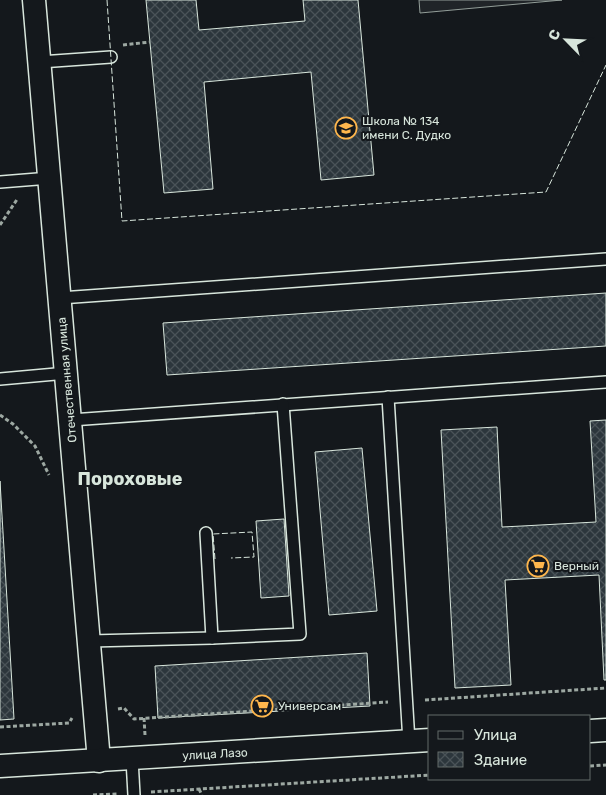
<svg xmlns="http://www.w3.org/2000/svg" width="606" height="795" font-family="Rubik,sans-serif">
<style>
.green{fill:#202428;stroke:#939e99}
.building{fill:url(#building-cross-hatch);stroke:#d8e6dc}
.lines{fill:none;stroke-linecap:round;stroke-linejoin:round}
.service-casing{stroke:#d8e6dc;stroke-width:14}
.minor-casing{stroke:#d8e6dc;stroke-width:25}
.path{stroke:#9da8a2;stroke-width:3;stroke-dasharray:4 2.5;stroke-linecap:butt}
.service{stroke:#14181c;stroke-width:11}
.minor{stroke:#14181c;stroke-width:22}
.fence{stroke:#d8e6dc;stroke-width:1;stroke-dasharray:6 2.5;stroke-linecap:butt}
.labels{text-anchor:middle;dominant-baseline:central;stroke-width:4;stroke-linejoin:round;paint-order:stroke}
.poi-label{font-size:12px;fill:#d8e6dc;stroke:#14181c;text-anchor:start}
.street-label{font-size:12px;fill:#d8e6dc;stroke:#14181c}
.district-label{font-size:18px;font-weight:bold;fill:#d8e6dc;stroke:#14181c}
</style>
<defs>
<pattern id="building-cross-hatch" width="8" height="8" patternUnits="userSpaceOnUse" patternTransform="scale(1.25)"><rect width="8" height="8" fill="#2c363c"/><path d="M0 0l8 8M0 8l8-8" fill="none" stroke="#4a5358"/></pattern>
</defs>
<rect width="100%" height="100%" fill="#14181c"/>
<polygon class="green" points="419,0 562,0 420,13"/>
<g class="building">
<polygon points="146,0 196,0 199,30 305,21 303,0 358,0 374,175 321,180 311,72 204,82 213,189 164,193"/>
<polygon points="606,293 606,346 167,375 163,323"/>
<polygon points="606,420 606,680 604,680 599,575 505,580 511,685 455,688 441,430 497,427 502,527 522,526 596,522 590,421"/>
<polygon points="362,448 377,611 329,615 315,452"/>
<polygon points="0,481 14,719 0,720"/>
<polygon points="284,519 289,596 261,598 256,521"/>
<polygon points="367,653 370,706 158,718 155,666"/>
</g>
<g class="lines">
<g class="service-casing">
<g id="service">
<polyline points="40,62 111,57"/>
<polyline points="0,182 50,178"/>
<polyline points="60,298 606,259"/>
<polyline points="0,379 67,373"/>
<polyline points="388,397 409,742"/>
<polyline points="71,420 606,382"/>
<polyline points="206,533 212,638"/>
<polyline points="90,641 212,638 300,634 283,404"/>
<polyline points="132,759 134,795"/>
</g>
</g>
<g class="minor-casing">
<g id="minor">
<polyline points="34,0 99,761"/>
<polyline points="590,731 606,730"/>
<polyline points="0,766 430,740"/>
</g>
</g>
<g class="path">
<polyline points="123,45 150,42"/>
<polyline points="0,225 18,198"/>
<polyline points="0,415 13,424 35,446 49,475"/>
<polyline points="425,700 606,688"/>
<polyline points="118,709 124,708 134,719 388,702"/>
<polyline points="144,718 145,735"/>
<polyline points="0,727 69,723 72,718"/>
<polyline points="590,766 606,765"/>
<polyline points="199,789 202,795"/>
<polyline points="151,792 430,775"/>
<polyline points="93,795 117,794"/>
</g>
<use href="#service" class="service"/>
<use href="#minor" class="minor"/>
<g class="fence">
<polyline points="107,0 122,221 546,192 606,65"/>
<polyline points="215,559 213,534 252,532 254,557 231,558"/>
</g>
</g>
<defs>
<g id="school-ring" transform="scale(1.125)"><circle r="9.5" fill="#14181c" stroke="#ffb74d" stroke-width="1.5"/><path d="M0-5L7-2L0 1L-7-2ZM-4 1L0 2.5L4 1V4Q0 6-4 4Z" fill="#ffb74d"/></g>
<g id="supermarket-ring" transform="scale(1.125)"><circle r="9.5" fill="#14181c" stroke="#ffb74d" stroke-width="1.5"/><path d="M-6-5.5h2.5l.6 2H6L4.5 2H-2.5L-4.4-4H-6ZM-1.5 3.2a1.3 1.3 0 1 0 .1 0ZM3 3.2a1.3 1.3 0 1 0 .1 0Z" fill="#ffb74d"/></g>
</defs>
<g fill-rule="evenodd">
<use href="#school-ring" x="346" y="128"/>
<use href="#supermarket-ring" x="538" y="566"/>
<use href="#supermarket-ring" x="262" y="706"/>
</g>
<g class="labels">
<g class="poi-label">
<text x="362" y="121">Школа № 134<tspan x="362" dy="14">имени С. Дудко</tspan></text>
<text x="554" y="566">Верный</text>
<text x="278" y="706">Универсам</text>
</g>
<g class="street-label">
<text transform="translate(67 380) rotate(-95)">Отечественная улица</text>
<text transform="translate(215 754) rotate(-3)">улица Лазо</text>
</g>
<g class="district-label">
<text x="130" y="479">Пороховые</text>
</g>
</g>
<rect x="428" y="715" width="162" height="65" fill="#14181c" stroke="#626a69"/>
<rect x="438" y="731" width="25" height="8" fill="#14181c" stroke="#626a69"/>
<text x="474" y="740" font-size="15" fill="#d8e6dc">Улица</text>
<rect x="438" y="752" width="25" height="15" fill="url(#building-cross-hatch)" stroke="#626a69"/>
<text x="474" y="765" font-size="15" fill="#d8e6dc">Здание</text>
<g transform="translate(566 40) rotate(294)" stroke="#14181c" stroke-width="4" paint-order="stroke">
<path d="M0-4L9 19L0 12L-9 19Z" fill="#d8e6dc"/>
<text y="-8" font-size="14" font-weight="bold" text-anchor="middle" fill="#d8e6dc">С</text>
</g>
</svg>
